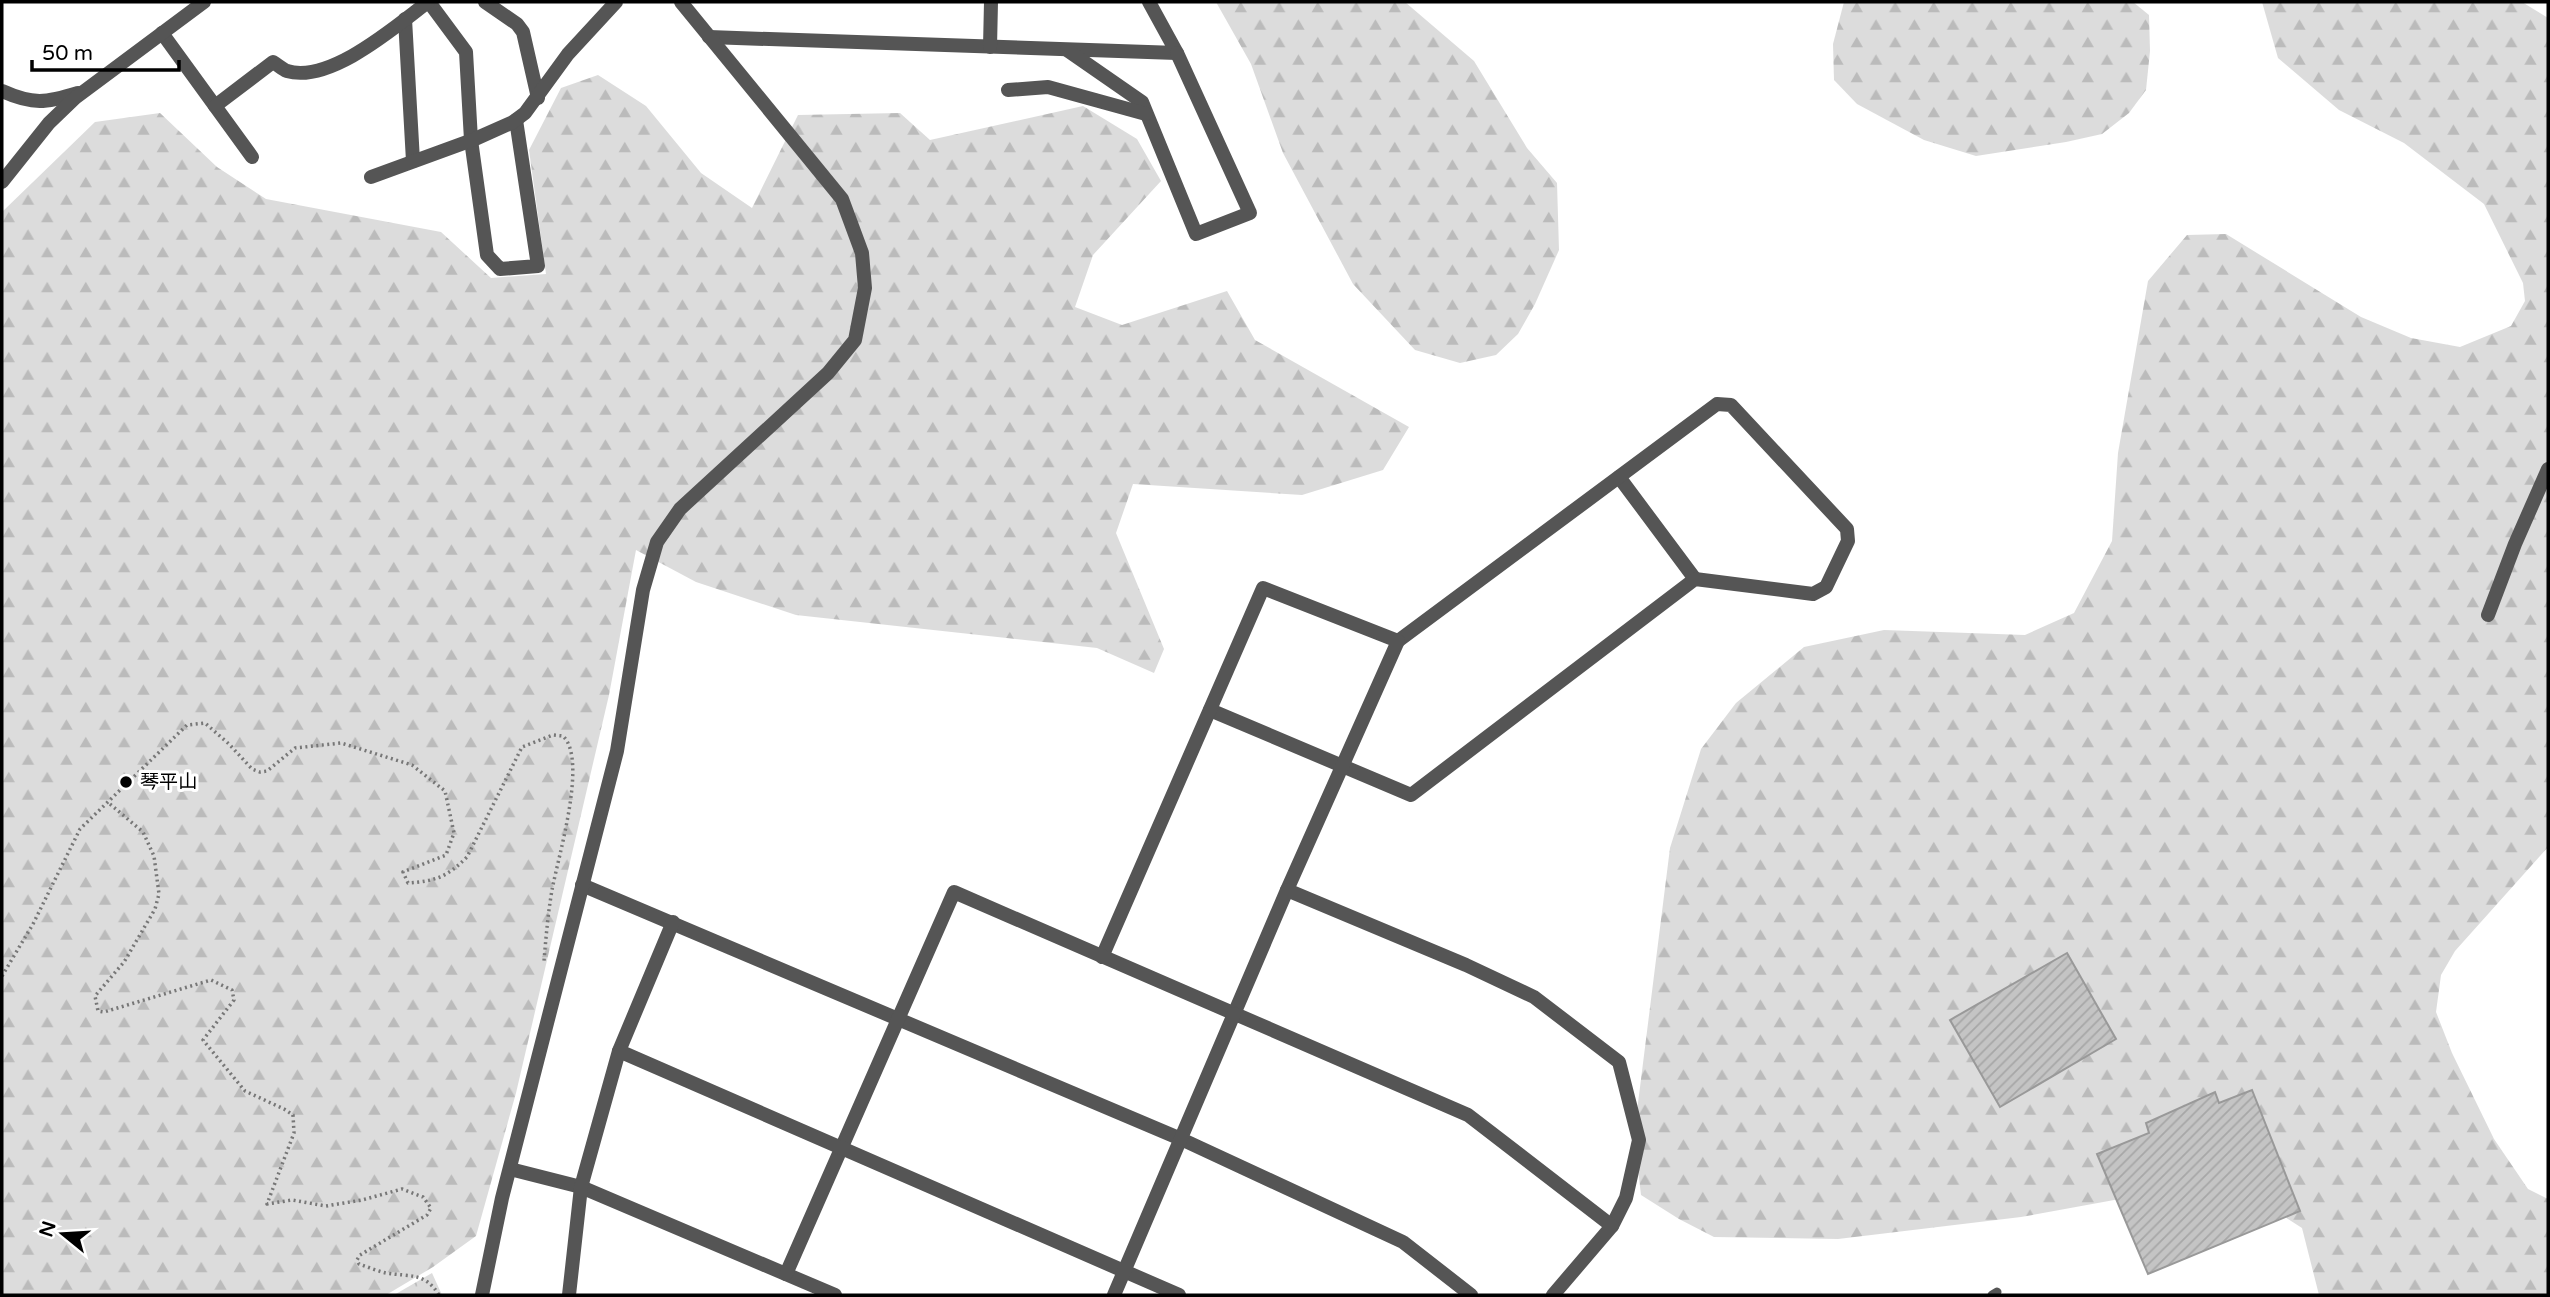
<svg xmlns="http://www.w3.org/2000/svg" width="2550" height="1297" font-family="'Varela Round','Noto Sans JP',sans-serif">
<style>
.forest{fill:url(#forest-firs)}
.park{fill:url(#park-crowns)}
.building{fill:url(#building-hatch);stroke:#999;stroke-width:2}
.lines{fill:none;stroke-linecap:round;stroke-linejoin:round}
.path{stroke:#777;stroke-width:3.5;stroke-dasharray:2 3.5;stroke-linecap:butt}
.service{stroke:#555;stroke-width:9}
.minor{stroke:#555;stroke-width:14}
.tertiary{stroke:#555;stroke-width:14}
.poi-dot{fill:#000;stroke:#fff;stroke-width:2.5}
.labels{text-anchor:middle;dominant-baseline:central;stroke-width:6;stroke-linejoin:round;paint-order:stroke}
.poi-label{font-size:19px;fill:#000;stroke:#fff;text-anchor:start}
</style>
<defs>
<pattern id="forest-firs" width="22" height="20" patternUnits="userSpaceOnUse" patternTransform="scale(1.75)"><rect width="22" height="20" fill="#dcdcdc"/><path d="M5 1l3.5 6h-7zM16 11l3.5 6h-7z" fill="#bbb"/></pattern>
<pattern id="park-crowns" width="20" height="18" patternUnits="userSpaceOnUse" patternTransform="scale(1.75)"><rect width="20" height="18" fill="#dcdcdc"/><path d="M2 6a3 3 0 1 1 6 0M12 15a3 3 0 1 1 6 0" fill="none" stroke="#bbb"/></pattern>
<pattern id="building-hatch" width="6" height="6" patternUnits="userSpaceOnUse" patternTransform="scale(1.75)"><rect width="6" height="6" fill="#c4c4c4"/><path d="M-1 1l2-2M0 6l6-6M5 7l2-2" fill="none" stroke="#a7a7a7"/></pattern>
</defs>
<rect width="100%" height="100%" fill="#fff"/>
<g class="forest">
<polygon points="1216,2 1405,2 1474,61 1527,148 1557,183 1559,250 1535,304 1518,334 1496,355 1460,363 1415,350 1353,284 1283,153 1251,64"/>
<polygon points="1844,2 2133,2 2149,15 2150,51 2146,90 2129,113 2102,134 2066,142 1976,156 1924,140 1857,104 1834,80 1833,44"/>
<polygon points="2262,2 2522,2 2548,18 2548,847 2455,951 2441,975 2436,1012 2452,1053 2494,1139 2528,1189 2548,1199 2548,1295 2319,1295 2302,1228 2252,1196 2169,1190 2021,1217 1838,1239 1714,1237 1679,1219 1641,1195 1634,1135 1670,848 1701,749 1736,703 1804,647 1884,630 2025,635 2074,613 2112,541 2118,453 2148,281 2187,235 2226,234 2361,317 2411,338 2460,347 2511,326 2525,301 2523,283 2484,204 2404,143 2339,110 2278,58"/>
<polygon points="598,75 646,106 701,173 752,208 798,115 900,113 930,140 1083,106 1137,139 1161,181 1093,255 1075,307 1122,325 1227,291 1255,340 1409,427 1383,470 1302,495 1133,484 1116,533 1164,649 1154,673 1097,648 796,615 696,582 636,550 609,695 516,1093 476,1236 433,1267 386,1295 2,1295 2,212 95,122 160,113 217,167 266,199 441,232 491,278 546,274 529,150 561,88"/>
</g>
<polygon class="park" points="432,1273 442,1295 394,1295"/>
<g class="building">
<polygon points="2067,953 2116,1039 2000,1107 1950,1020"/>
<polygon points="2252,1090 2300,1211 2148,1274 2097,1154 2149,1133 2146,1123 2215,1092 2219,1103"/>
</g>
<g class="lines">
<g class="path">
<path d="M110,804l33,28 11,24 5,38 -4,15 -31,53 -29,34 3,15 6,1 107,-32 21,10 2,10 -31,40 42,51 39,18 9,6 1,18 -27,71 25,-4 34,6 36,-6 40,-11 21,8 8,11 -4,7 -67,40 -3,5 2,4c9,3 18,7 27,9 24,4 39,-1 53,22"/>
<path d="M2,976l31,-52 47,-95 107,-104 18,-2 24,21 23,25 8,3 7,-1 28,-23 46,-5 71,22 33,26 9,42 -8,22 -43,17 5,11c28,-2 39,-6 59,-26l55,-110 31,-12 10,1c25,24 -5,121 -11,154 -4,23 -6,47 -8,71l2,1"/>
</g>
<polyline class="service" points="1992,1295 1997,1292"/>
<g class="minor">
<polyline points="429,2 466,52 471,140 487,255 500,269 538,266 516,120"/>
<polyline points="485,2 517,24 523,32 538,98"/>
<polyline points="405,19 413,161"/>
<polyline points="162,33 252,157"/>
<polyline points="709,37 1177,53 1149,2"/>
<polyline points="990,47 991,2"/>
<polyline points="1067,50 1142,102 1196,234 1250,213 1177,53"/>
<polyline points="1008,90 1048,87 1146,114"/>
<path d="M2,91c31,14 44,12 76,2"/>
<path d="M215,106l58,-44c4,2 9,7 14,9 43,13 109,-45 141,-69"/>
<polyline points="371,177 475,139 513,122 525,113 568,54 616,2"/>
<polyline points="2,182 49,123 75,98 204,2"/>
<polyline points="1619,477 1695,579"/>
<polyline points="2488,615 2515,544 2548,469"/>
<polyline points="1210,710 1411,795 1695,579 1813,594 1826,587 1848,541 1847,529 1731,405 1717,404 1398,641"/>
<polyline points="582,885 1181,1139"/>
<polyline points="1102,957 1263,588 1398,641 1287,890"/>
<polyline points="1234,1014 1287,890 1466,965 1534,997 1619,1062 1639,1140 1626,1198 1612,1226"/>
<polyline points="619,1051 673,922"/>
<polyline points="510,1169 581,1187 835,1295"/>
<polyline points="786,1274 954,892 1468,1115 1612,1226 1553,1295"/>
<polyline points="569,1295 581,1187 619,1051 1179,1295"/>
</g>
<g class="tertiary">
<polyline points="1181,1139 1403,1242 1471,1295"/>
<polyline points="482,1295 502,1198 617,751 643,590 657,542 680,509 828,373 855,340 865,288 862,253 842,199 681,2"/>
<polyline points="1114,1295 1234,1014"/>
</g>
</g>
<circle class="poi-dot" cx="126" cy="782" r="7"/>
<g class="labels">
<g class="poi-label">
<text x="140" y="782">琴平山</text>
</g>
</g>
<rect width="2550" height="1297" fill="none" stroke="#000000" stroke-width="7"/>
<g transform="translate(63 1234) rotate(288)" stroke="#ffffff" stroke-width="5" paint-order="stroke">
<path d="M0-5L12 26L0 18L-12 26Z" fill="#000000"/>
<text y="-10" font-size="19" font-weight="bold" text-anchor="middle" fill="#000000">N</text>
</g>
<path d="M32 60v10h147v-10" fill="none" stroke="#000000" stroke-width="3.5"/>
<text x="42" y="60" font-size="21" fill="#000000" stroke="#ffffff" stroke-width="5" paint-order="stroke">50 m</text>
</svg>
